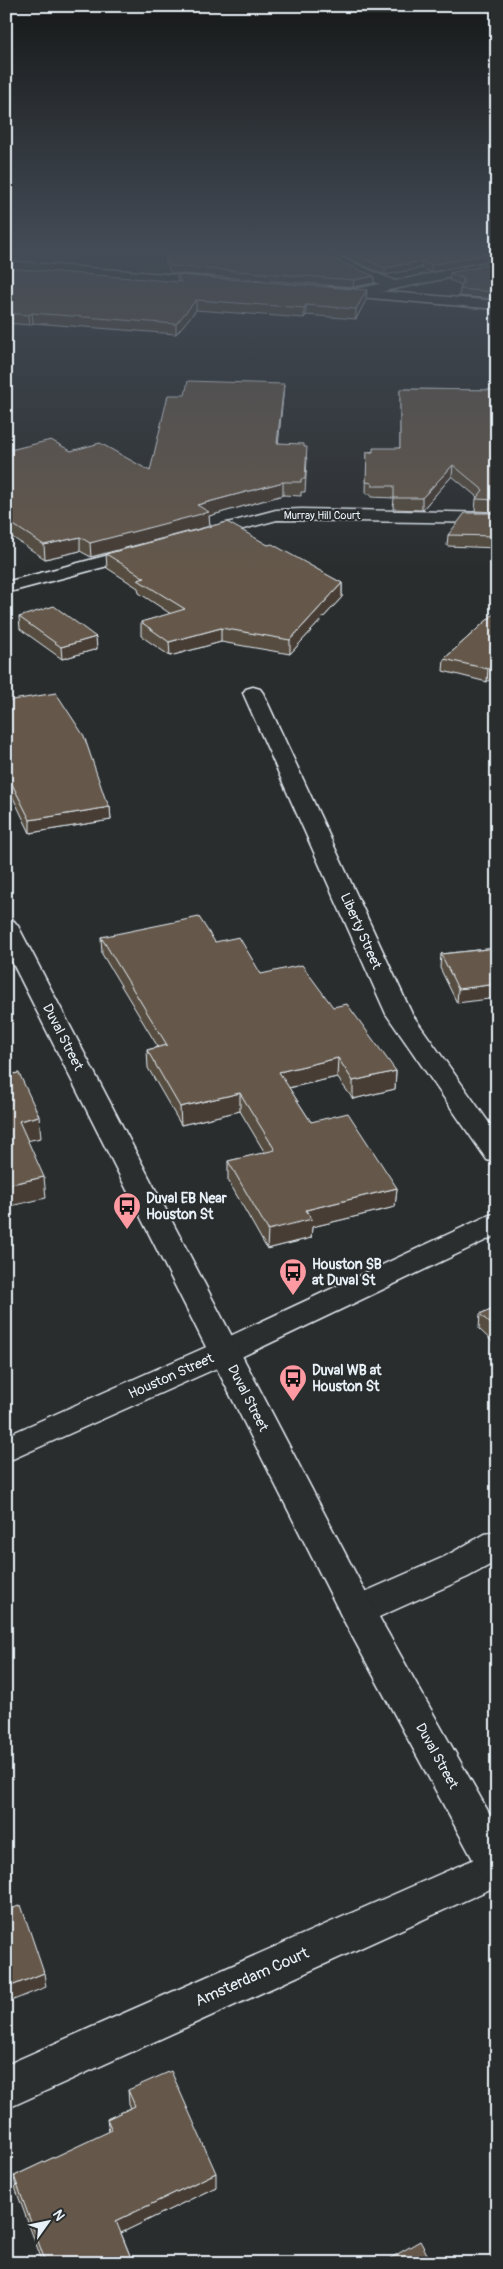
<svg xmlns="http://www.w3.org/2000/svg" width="503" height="2269" font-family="Pangolin,sans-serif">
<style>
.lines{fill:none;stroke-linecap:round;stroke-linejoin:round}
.street-casing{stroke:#e8f1f8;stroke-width:3}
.secondary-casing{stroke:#e8f1f8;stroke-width:3}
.street{fill:#2a2d2e;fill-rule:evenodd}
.secondary{fill:#2a2d2e;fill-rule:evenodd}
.wall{fill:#574d41;stroke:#e8f1f8}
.shaded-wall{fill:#473e35;stroke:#e8f1f8}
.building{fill:#65594c;stroke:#e8f1f8}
.labels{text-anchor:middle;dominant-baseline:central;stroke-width:4;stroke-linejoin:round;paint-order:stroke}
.far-street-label{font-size:11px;fill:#e8f1f8;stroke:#2a2d2e}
.street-label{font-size:14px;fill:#e8f1f8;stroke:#2a2d2e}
.poi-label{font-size:14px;font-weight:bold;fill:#e8f1f8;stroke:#2a2d2e;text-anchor:start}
.near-street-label{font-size:16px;fill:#e8f1f8;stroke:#2a2d2e}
</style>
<rect width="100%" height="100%" fill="#2a2d2e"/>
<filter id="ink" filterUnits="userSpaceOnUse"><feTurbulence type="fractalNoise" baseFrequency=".02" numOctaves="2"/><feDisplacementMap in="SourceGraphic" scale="10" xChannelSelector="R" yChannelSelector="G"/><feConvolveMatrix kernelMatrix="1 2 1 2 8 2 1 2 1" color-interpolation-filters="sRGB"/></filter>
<g filter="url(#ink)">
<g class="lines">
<g class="street-casing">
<g id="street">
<polygon points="316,254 333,254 395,281 497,260 497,268 355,297 350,296 348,293 350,290 380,284 317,257"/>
<polygon points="302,509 497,513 497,523 277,520 199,541 193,540 190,536 193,532 276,510"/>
<polygon points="143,546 149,547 152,551 149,555 6,593 6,582"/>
<polygon points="253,687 260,689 263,693 412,1014 497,1134 497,1163 487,1160 386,1014 243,693 246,689"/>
<polygon points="497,1213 497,1235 235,1360 6,1462 6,1436 213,1344 487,1216"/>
<polygon points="497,1531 497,1561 468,1577 370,1621 357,1625 344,1621 339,1611 344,1601 444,1557 485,1534"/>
<polygon points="497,1849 497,1886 6,2109 6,2065"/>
</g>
</g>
<g class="secondary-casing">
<g id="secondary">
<polygon points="6,261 214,278 221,282 214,286 6,269"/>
<polygon points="329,287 497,301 497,309 324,294 322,291 324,288"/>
<polygon points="6,919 14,921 18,926 370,1601 497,1827 497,1883 483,1878 344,1621 6,950"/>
</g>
</g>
<use href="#street" class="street"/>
<use href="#secondary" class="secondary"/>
</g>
<g class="wall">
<polygon points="338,254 497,254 431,272 421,268 385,275"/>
<polygon points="166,256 374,276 374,283 353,287 171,273 166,263"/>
<polygon points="497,263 494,299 459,296 460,289 462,285 449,280 450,273"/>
<polygon points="6,268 177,282 177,275 366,300 356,319 306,315 304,318 196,310 176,334 33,323 30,325 6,323"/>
<polygon points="400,389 497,390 497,512 475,511 476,499 477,497 452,476 422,510 393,509 394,498 371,497 371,494 366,494 367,452 400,448"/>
<polygon points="185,395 283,396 278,443 304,447 307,460 305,492 301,492 301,496 283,495 209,516 210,526 91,557 80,551 45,559 6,533 6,451 71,451 150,471"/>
<polygon points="497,513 497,548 447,546 448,535"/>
<polygon points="268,545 342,583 342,597 290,654 221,642 170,656 141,636 141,622 171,614 139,593 138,588 107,568 106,554"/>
<polygon points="497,611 487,682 443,671 444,659"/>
<polygon points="19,617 96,637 97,649 62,659 20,629"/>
<polygon points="6,701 110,807 111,820 30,833 6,783"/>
<polygon points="101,937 215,942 261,974 333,1007 396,1071 395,1089 353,1099 337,1077 289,1088 311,1122 397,1188 395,1207 312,1227 311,1238 267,1249 228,1180 228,1161 265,1153 240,1111 181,1125 148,1068 147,1050 158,1047 102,954"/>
<polygon points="497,948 457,1003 440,968 441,954"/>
<polygon points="497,1306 497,1346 479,1329 480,1314"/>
<polygon points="128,2090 216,2187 121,2233 133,2263 43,2263 16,2190 14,2176 109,2132 107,2119 131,2108 129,2104"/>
</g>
<g class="shaded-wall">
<polygon points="487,254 497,254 497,259 431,272 431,265"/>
<polygon points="422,261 421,268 385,275 385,268"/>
<polygon points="374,276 374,283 353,287 354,280"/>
<polygon points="367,290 366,300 356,319 356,309"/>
<polygon points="497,291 497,298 494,299 494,292"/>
<polygon points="196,300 196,310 176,334 176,324"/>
<polygon points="306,305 306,315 304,318 304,308"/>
<polygon points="32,313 33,323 30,325 29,315"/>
<polygon points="284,384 283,396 277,456 277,443"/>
<polygon points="453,465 452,476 422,510 422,498"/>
<polygon points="283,482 283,495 209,516 210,526 91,557 90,543 197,505"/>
<polygon points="80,537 80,551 45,559 44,545"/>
<polygon points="342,583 342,597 290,654 290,640"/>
<polygon points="221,628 221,642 170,656 169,642"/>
<polygon points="96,637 97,649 62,659 61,647"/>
<polygon points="497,661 497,673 487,682 488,669"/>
<polygon points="110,807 111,820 30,833 30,820"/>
<polygon points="497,984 497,998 457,1003 458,989"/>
<polygon points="338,1058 337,1077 279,1090 279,1072"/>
<polygon points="396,1071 395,1089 353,1099 353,1081"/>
<polygon points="240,1093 240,1111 181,1125 180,1107"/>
<polygon points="39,1116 41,1138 21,1142 19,1121"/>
<polygon points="44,1177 46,1198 6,1207 6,1185"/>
<polygon points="397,1188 395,1207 312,1227 311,1238 267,1249 268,1230 306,1210"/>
<polygon points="44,1973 46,1987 6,2003 6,1988"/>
<polygon points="216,2173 216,2187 117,2235 116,2221"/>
</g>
<g class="building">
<polygon points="177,254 322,254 374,276 354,280 171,266 166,256"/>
<polygon points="354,254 487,254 431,265 422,261 385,268"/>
<polygon points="497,263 497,291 494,292 460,289 464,279 450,273"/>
<polygon points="6,268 181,282 177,275 367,290 356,309 306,305 304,308 196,300 176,324 32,313 29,315 6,313"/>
<polygon points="188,381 284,384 277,443 304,444 304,447 307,447 305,479 301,479 301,482 283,482 197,505 209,512 90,543 80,537 44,545 6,520 6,451 51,440 71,451 100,443 150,471 168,395 185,395"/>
<polygon points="400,389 497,390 497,500 476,499 483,490 453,465 422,498 394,498 394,486 372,486 372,483 366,482 367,452 373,452 373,448 400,448"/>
<polygon points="465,513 497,513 497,536 448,535"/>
<polygon points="227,522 268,545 272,544 342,583 290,640 221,628 169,642 141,622 185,609 138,580 145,578 106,554"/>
<polygon points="54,606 96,637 61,647 19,617"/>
<polygon points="497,611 497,661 488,669 444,659"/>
<polygon points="56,693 84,736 105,798 110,807 30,820 6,772 6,701"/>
<polygon points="199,917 215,942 239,937 261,974 302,965 333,1007 347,1004 396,1071 353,1081 338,1058 279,1072 311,1122 348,1113 397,1188 306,1210 312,1219 268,1230 228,1161 275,1150 240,1093 180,1107 147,1050 167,1045 101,937"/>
<polygon points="497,948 497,984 458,989 441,954"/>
<polygon points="19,1073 39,1116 19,1121 44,1177 6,1185 6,1075"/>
<polygon points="497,1306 497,1330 480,1314"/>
<polygon points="21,1905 44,1973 6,1988 6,1911"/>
<polygon points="171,2071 216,2173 116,2221 133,2263 46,2263 14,2176 112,2130 107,2119 135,2106 128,2090"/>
<polygon points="420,2241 432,2263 382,2263"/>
</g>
</g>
<linearGradient id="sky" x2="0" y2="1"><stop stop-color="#171919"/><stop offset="0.44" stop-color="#444c57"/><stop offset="1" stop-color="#444c57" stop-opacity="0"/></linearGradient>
<rect width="503" height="572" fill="url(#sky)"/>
<defs>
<g id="bus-pin" transform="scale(1.4375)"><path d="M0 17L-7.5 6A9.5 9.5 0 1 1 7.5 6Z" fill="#ff9aa2" stroke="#2a2d2e"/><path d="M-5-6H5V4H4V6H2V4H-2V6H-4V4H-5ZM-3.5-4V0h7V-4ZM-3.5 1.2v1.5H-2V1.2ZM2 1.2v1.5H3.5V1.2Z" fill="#111"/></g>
</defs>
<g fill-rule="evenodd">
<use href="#bus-pin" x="127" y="1206"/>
<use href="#bus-pin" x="293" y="1272"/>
<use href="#bus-pin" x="293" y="1378"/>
</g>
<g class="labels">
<g class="far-street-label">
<text x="322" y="515">Murray Hill Court</text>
</g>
<g class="street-label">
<text transform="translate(361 931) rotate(66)">Liberty Street</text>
<text transform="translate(63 1037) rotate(63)">Duval Street</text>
<text transform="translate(171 1376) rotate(-24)">Houston Street</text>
<text transform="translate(248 1398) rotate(63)">Duval Street</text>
<text transform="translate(437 1756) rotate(61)">Duval Street</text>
</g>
<g class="poi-label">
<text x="146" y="1198">Duval EB Near<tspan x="146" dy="16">Houston St</tspan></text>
<text x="312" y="1264">Houston SB<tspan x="312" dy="16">at Duval St</tspan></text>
<text x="312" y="1370">Duval WB at<tspan x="312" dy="16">Houston St</tspan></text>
</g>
<g class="near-street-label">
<text transform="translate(252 1977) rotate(-24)">Amsterdam Court</text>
</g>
</g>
<rect width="503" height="2269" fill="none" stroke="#2a2d2e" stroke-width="25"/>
<rect x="12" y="12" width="478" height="2244" fill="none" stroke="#e8f1f8" stroke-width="2" filter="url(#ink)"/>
<g transform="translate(48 2222) rotate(57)" stroke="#2a2d2e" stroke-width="4" paint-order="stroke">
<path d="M0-4L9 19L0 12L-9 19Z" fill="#e8f1f8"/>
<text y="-8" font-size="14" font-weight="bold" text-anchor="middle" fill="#e8f1f8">N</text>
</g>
</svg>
